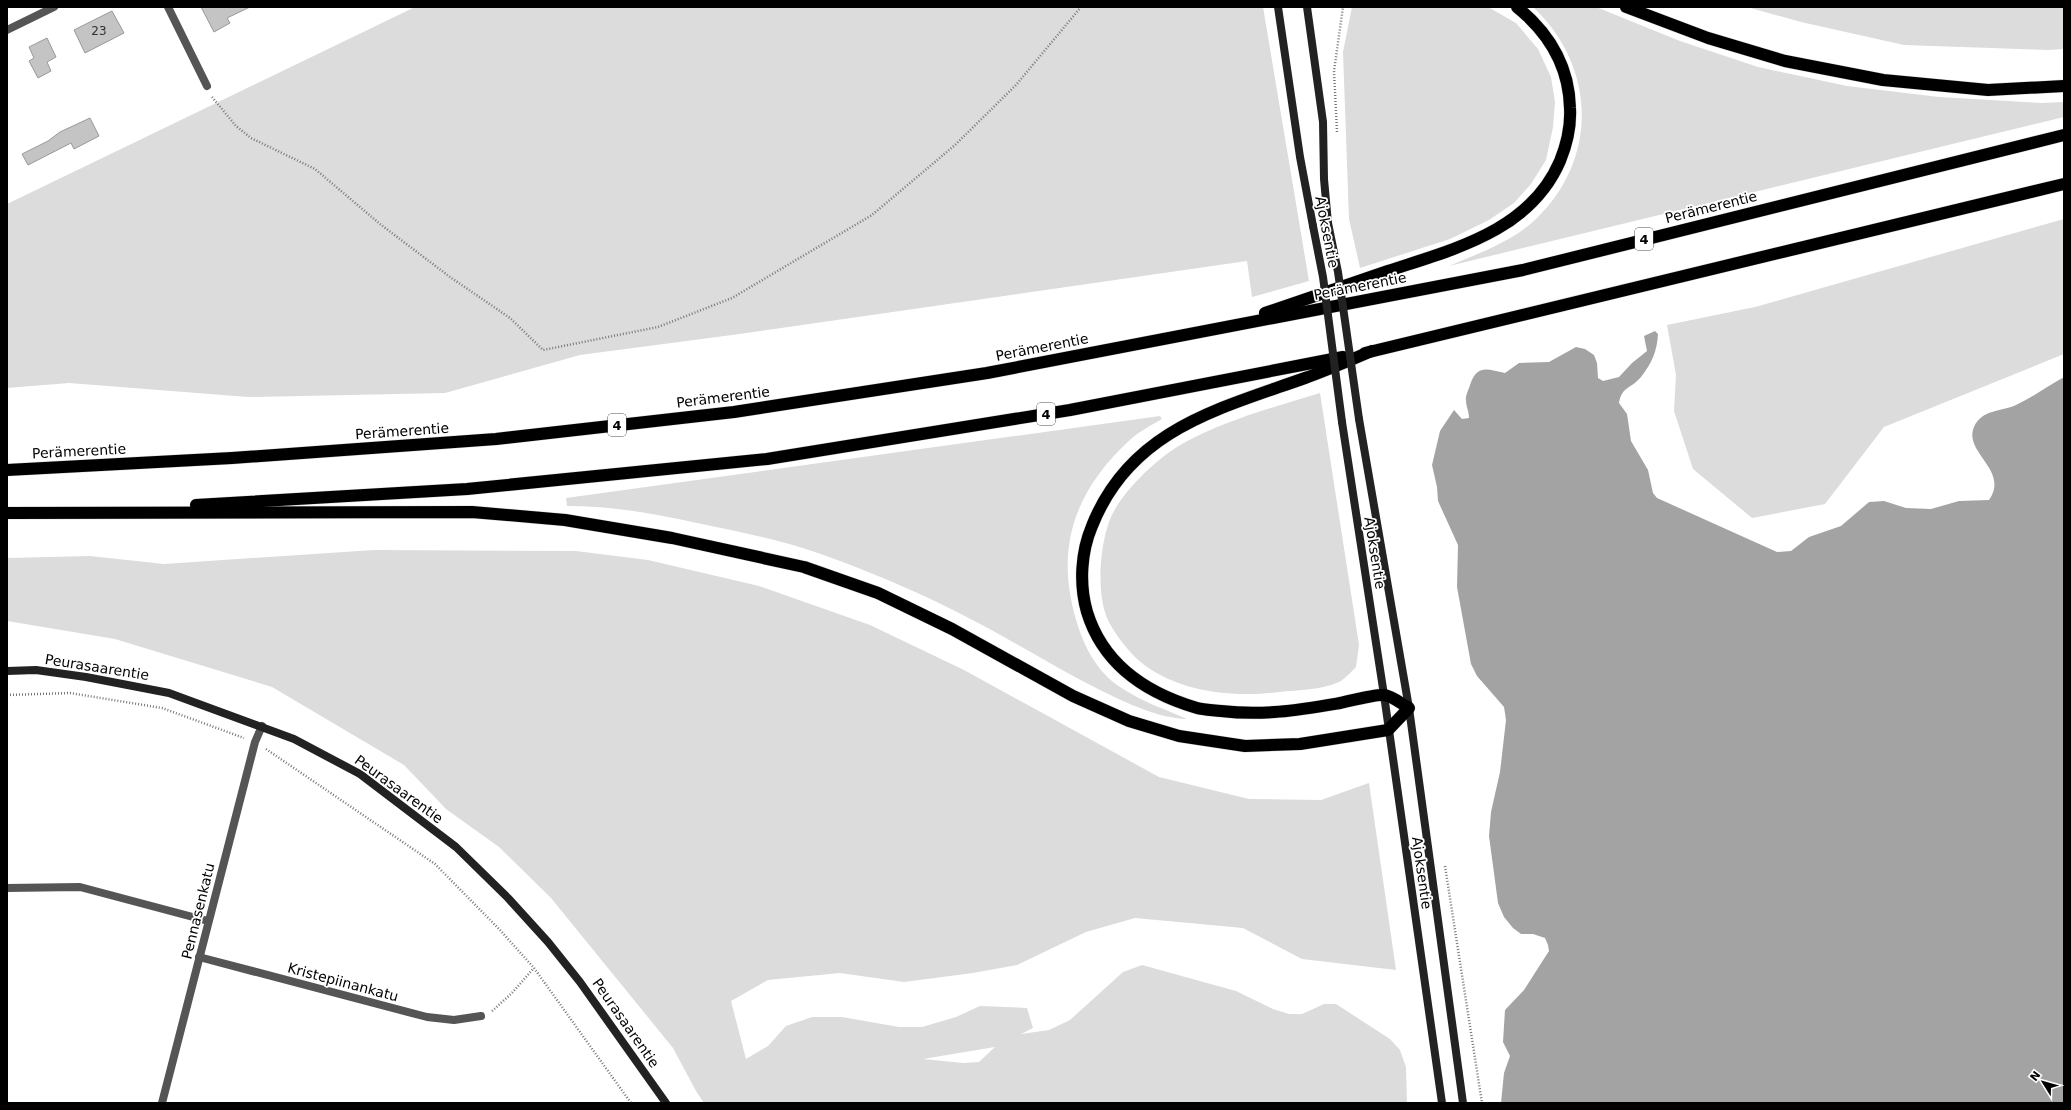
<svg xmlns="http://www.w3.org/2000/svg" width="2071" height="1110" font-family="'DejaVu Sans',sans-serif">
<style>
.green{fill:#dcdcdc;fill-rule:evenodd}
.water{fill:#a3a3a3}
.building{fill:#c4c4c4;stroke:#999}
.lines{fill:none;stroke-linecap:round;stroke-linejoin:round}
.highway-casing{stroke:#dbdbdb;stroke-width:13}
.path{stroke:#777;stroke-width:2.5;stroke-dasharray:1 2;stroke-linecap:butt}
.street{stroke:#555;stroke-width:8}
.secondary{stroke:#222;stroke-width:8}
.highway{stroke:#000;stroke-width:12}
.secondary-bridge{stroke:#222;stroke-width:8}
.labels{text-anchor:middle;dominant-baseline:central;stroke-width:3.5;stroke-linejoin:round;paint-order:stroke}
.number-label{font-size:12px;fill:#313131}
.shield{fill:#fff;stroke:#4c4c4c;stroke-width:1}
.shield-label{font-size:13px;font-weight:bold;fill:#000}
.street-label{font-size:14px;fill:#000;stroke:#fff}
</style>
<rect width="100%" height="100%" fill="#fff"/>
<g class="green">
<polygon points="415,7 1263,7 1309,281 1252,297 1247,261 732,335 580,355 445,393 248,397 69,383 7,388 7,204"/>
<polygon points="1352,7 1488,7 1516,23 1538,49 1551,77 1555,102 1553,127 1546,160 1531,184 1514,203 1489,220 1450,239 1360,268 1349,219 1343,52"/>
<path d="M1533,7h63l84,34 78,26 89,19 92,11 102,6 23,-1v15l-615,149c30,-13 63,-24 87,-47 63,-61 60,-153 -3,-212z"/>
<polygon points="1747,7 2064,7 2064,49 2048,50 1904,45 1801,22"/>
<polygon points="2064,219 2064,354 1884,427 1825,504 1752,518 1693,469 1674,411 1676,375 1667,325 1755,307"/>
<path d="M1320,393l39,252 -3,22c-5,5 -11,12 -17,15 -18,8 -41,8 -60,10 -47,6 -106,0 -143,-34 -10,-10 -22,-25 -28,-38 -13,-27 -8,-84 6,-109 13,-24 45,-54 68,-67 43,-24 92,-37 138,-51z"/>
<path d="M1160,416l2,3c-10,6 -22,12 -31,20 -54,49 -76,105 -56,177 7,26 19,52 42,69 21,15 47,24 70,34 -30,-1 -60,-16 -87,-29 -48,-24 -93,-53 -141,-77 -45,-23 -93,-43 -141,-60 -38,-13 -77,-21 -116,-29 -45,-10 -89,-18 -135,-18l-1,-8z"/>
<path d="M374,550l202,1 72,9 111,26 111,39 94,45 195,107 90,22 72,1 48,-17 27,187 -94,-11 -59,-31 -108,-10 -49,14 -69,33 -44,8 -69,9 -64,-9 -72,7 -37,21 15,58 22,-13 18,-20 26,-9h30l57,10h23l34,-10 24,-11 47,2 6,20 -12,6 28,-4 21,-10 53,-48 19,-7 94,26 37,18 16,5h13l22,-10h12l54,35 10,11 6,17 1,36h-703l-8,-12 -23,-43 -122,-150 -52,-51 -53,-38 -42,-44 -132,-78 -157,-48 -108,-18v-63l83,-2 74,8zM995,1047l-16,15 -16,1 -40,-4z"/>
</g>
<path class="water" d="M1655,331l3,3c-1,17 -6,29 -17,43 -10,12 -19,9 -22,26l8,11 4,27 17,29 5,23 4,5 120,54 14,-1 18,-14 32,-11 28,-24 15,-1 22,7 25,1 28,-8 30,-1c21,-30 -26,-47 -15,-73 8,-18 27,-15 42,-22 17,-8 32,-19 48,-28v726h-563l3,-30 6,-17 -7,-14 2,-32 19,-20 25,-39 -1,-6 -3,-7 -12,-4h-12l-8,-6 -9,-11 -6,-14 -9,-67 2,-24 9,-40 6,-52 -2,-13 -27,-31 -6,-12 -14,-77 1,-42 -20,-44 -1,-14 -5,-22 8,-34 14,-21 8,9 7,-1c0,-7 -3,-11 -3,-18 -1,-4 3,-11 4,-15 7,-21 17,-16 35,-12l14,-10 30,-1 27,-15 9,2 9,6 3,8 1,15 5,3 16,-4 13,-14 15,-12 -3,-15z"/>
<g class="building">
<polygon points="201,7 250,7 227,18 230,23 214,32"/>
<polygon points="112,11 124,33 85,53 74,30"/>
<polygon points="47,38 56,57 47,62 51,71 38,78 29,61 34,58 29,47"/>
<polygon points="90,118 99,136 74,149 71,143 28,165 22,154 48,141 60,132"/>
</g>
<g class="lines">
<g class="highway-casing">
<g id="highway">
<polyline points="1626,7 1708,38 1785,61 1883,80 1988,90 2064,86"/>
<path d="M1265,313c41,-14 82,-28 123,-42 66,-22 142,-40 172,-110 7,-17 11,-35 10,-53 -1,-42 -21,-75 -53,-101"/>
<polyline points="1365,353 2064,184"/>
<polyline points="7,470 232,458 496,439 734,412 987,373 1523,270 2064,135"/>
<polyline points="196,505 467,489 767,459 1070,410 1343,357"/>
<path d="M7,513l465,-1 93,8 107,18 132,29 74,26 74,36 121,67 56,25 50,15 66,10 55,-2 88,-14 21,-22c-7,-4 -17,-12 -25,-13 -9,-1 -34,6 -44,8 -42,7 -76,13 -119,8 -8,-1 -17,-1 -24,-3 -51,-15 -94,-44 -110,-96 -8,-28 -6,-60 5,-86 38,-96 126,-117 213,-148 22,-8 45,-18 67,-27"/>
</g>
</g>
<g class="path">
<polyline points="212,97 236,126 251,138 315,169 380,224 450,277 510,318 543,350 658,327 732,298 872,215 955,145 1016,85 1081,7"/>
<polyline points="1337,132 1334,71 1343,7"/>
<polyline points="7,695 70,693 162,708 244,738"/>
<polyline points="266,749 435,864 500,930 534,968 631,1103"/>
<polyline points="1445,866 1482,1103"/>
<polyline points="492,1011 512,993 534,968"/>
</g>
<g class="street">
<polyline points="168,7 207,86"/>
<polyline points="7,30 54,7"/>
<polyline points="7,888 80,887 208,921"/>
<polyline points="199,957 427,1017 454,1020 481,1016"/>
<polyline points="162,1103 255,742 262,726"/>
</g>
<g class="secondary">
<polyline points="1278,7 1300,157 1313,226"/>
<polyline points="1307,7 1323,122 1324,179 1328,223"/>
<polyline points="1359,419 1409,708 1463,1103"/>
<polyline points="1342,422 1384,695 1442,1103"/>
<polyline points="7,671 36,670 86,677 169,693 294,739 360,774 456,847 508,898 548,942 580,982 666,1103"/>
</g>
<use href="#highway" class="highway"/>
<g class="secondary-bridge">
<polyline points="1328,223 1338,272 1359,419"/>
<polyline points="1313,226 1323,277 1342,422"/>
</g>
</g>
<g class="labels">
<g class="number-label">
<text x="99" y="31">23</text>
</g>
<g class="shield">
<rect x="1635" y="228" width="18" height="22" rx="3"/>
<rect x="1037" y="403" width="18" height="22" rx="3"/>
<rect x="608" y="414" width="18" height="22" rx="3"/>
</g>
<g class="shield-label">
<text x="1644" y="239">4</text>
<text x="1046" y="414">4</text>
<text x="617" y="425">4</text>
</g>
<g class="street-label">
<text transform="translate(1711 207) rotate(-14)">Perämerentie</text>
<text transform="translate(1327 232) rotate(79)">Ajoksentie</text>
<text transform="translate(1360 286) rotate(-11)">Perämerentie</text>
<text transform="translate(1042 347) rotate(-11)">Perämerentie</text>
<text transform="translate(723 397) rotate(-7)">Perämerentie</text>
<text transform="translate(402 431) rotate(-4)">Perämerentie</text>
<text transform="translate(79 451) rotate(-3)">Perämerentie</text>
<text transform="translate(1375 553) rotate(81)">Ajoksentie</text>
<text transform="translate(97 667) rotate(9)">Peurasaarentie</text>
<text transform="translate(399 789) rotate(36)">Peurasaarentie</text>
<text transform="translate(1422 873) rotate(82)">Ajoksentie</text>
<text transform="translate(198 911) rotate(-76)">Pennasenkatu</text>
<text transform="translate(343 982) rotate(15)">Kristepiinankatu</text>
<text transform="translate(626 1023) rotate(55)">Peurasaarentie</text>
</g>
</g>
<rect width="2071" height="1110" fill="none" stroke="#000000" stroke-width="16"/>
<g transform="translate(2043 1082) rotate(307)" stroke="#ffffff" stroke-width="3" paint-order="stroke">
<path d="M0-3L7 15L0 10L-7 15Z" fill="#000000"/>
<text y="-6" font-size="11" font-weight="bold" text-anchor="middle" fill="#000000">N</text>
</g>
</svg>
